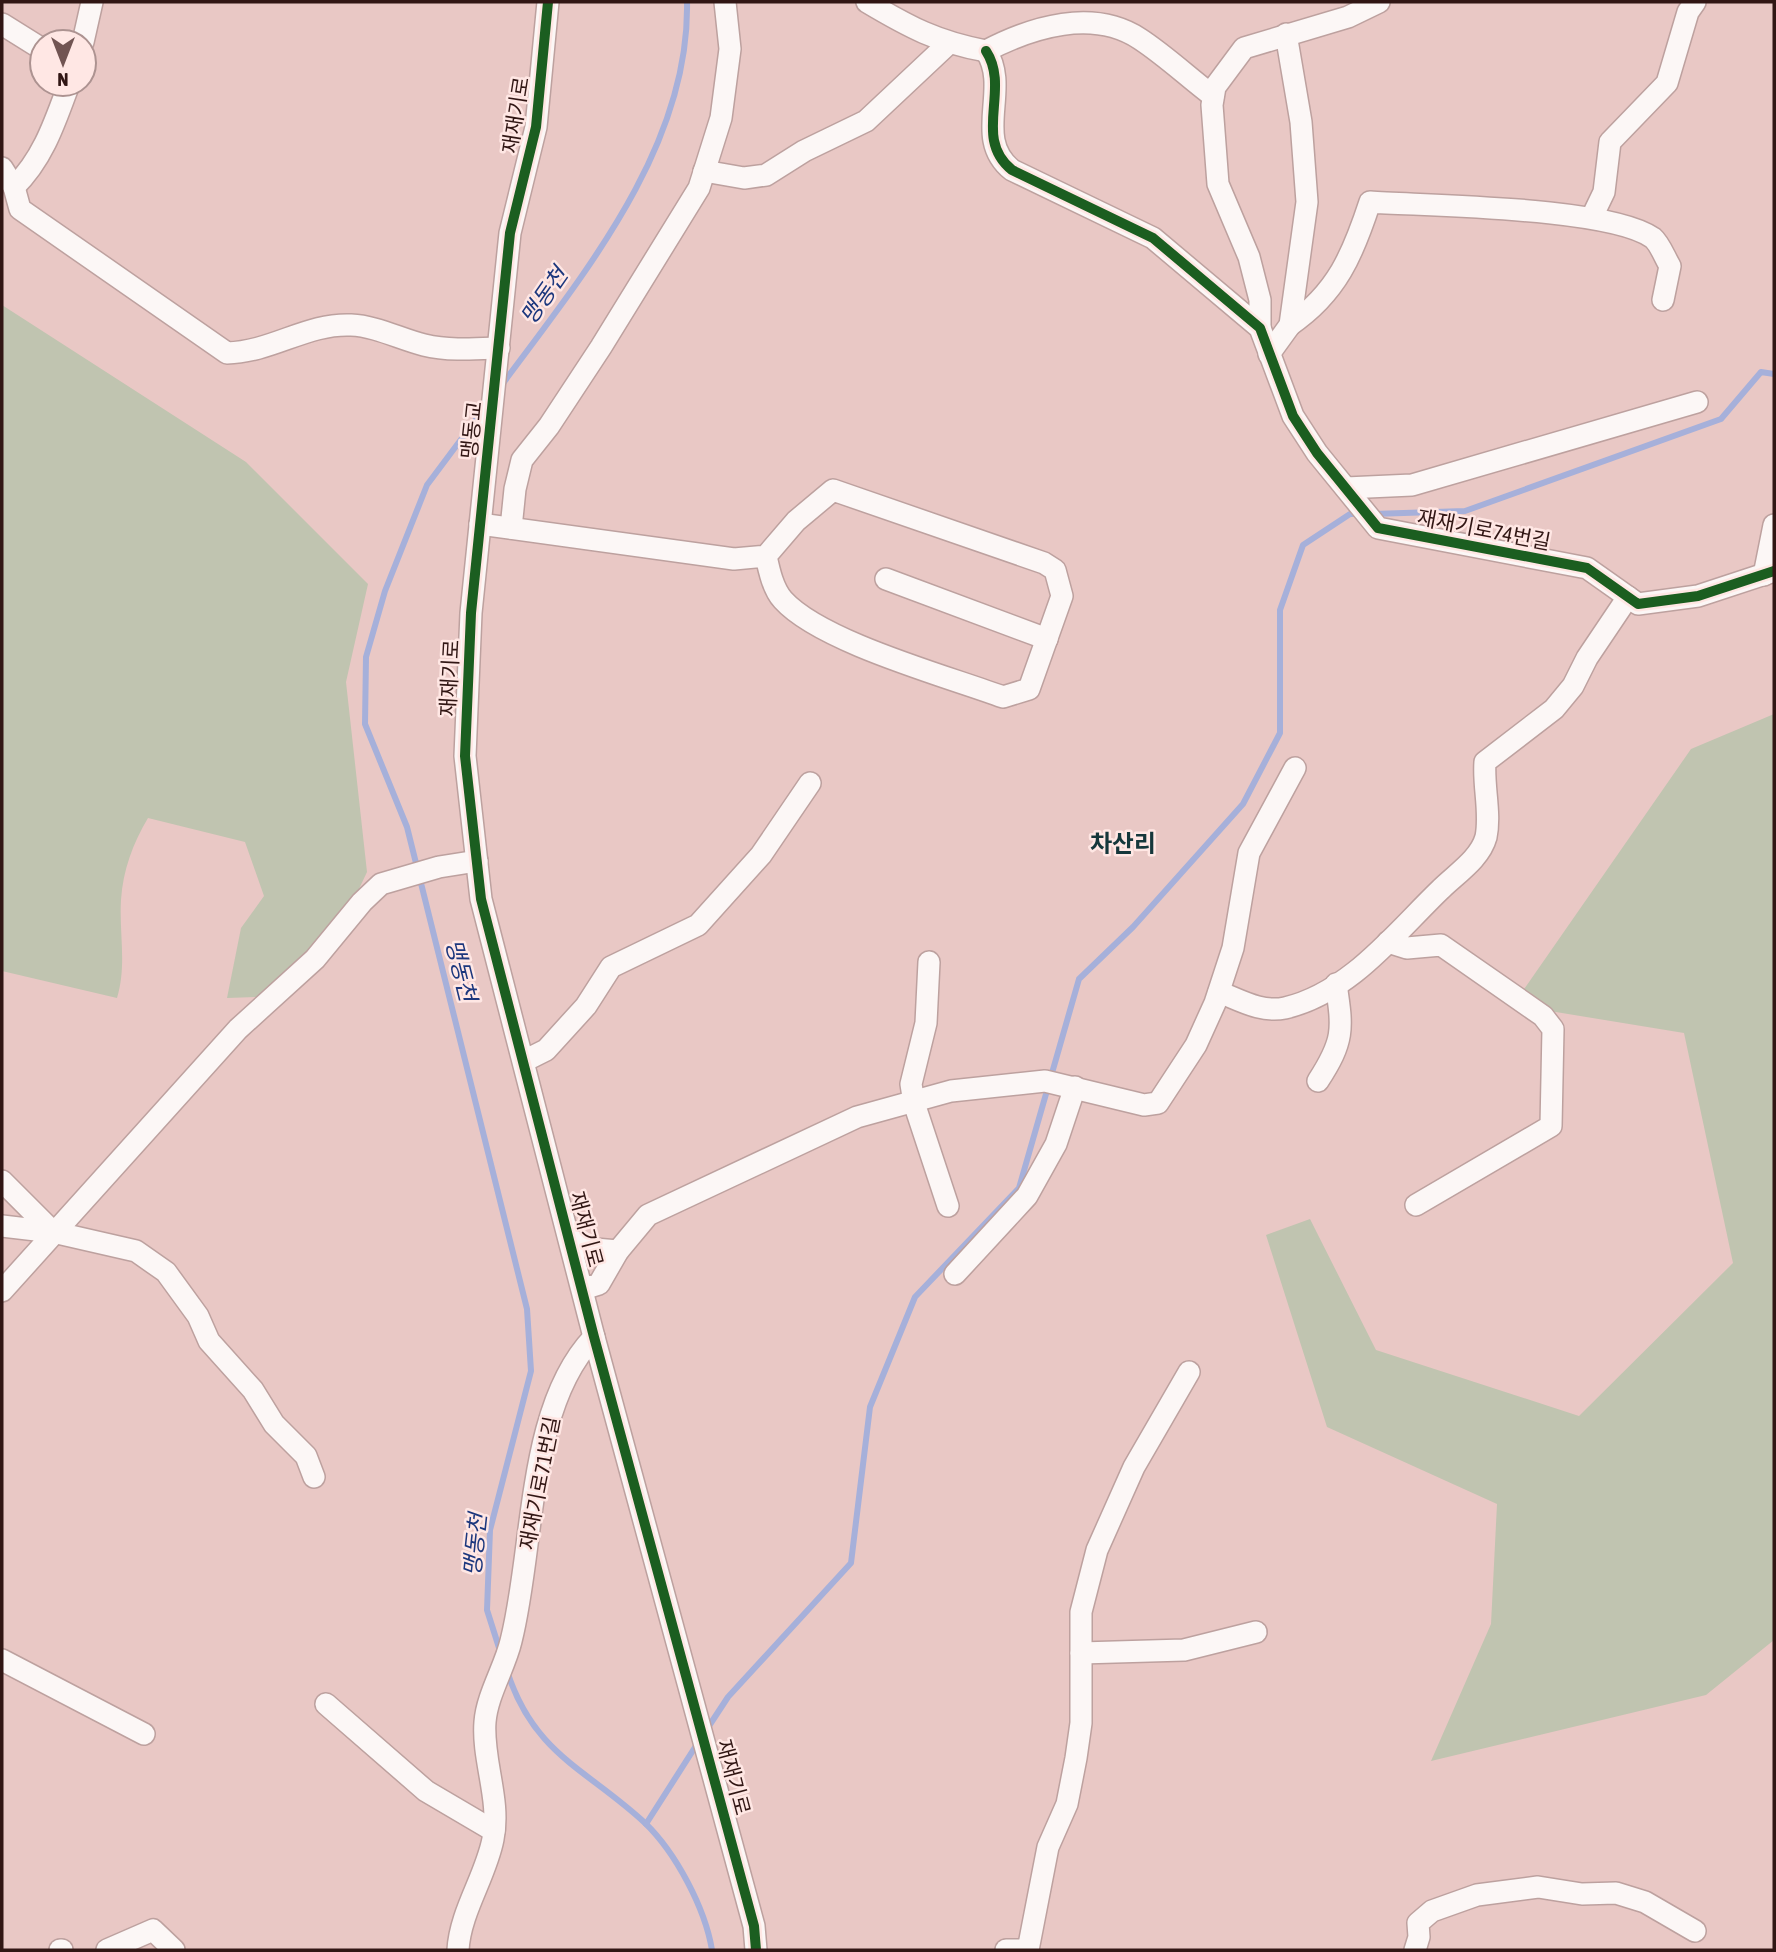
<svg xmlns="http://www.w3.org/2000/svg" width="1776" height="1952" font-family="'Asap Condensed','Noto Sans KR',sans-serif">
<style>
.green{fill:#c0c4b0}
.lines{fill:none;stroke-linecap:round;stroke-linejoin:round}
.stream{stroke:#a6b0da;stroke-width:6}
.minor-casing{stroke:#bda19f;stroke-width:24}
.minor{stroke:#fcf7f6;stroke-width:21}
.cycleway-casing{stroke:#ffe7e4;stroke-width:15}
.cycleway{stroke:#1b5e20;stroke-width:10}
.labels{text-anchor:middle;dominant-baseline:central;stroke-width:5;stroke-linejoin:round;paint-order:stroke}
.street-label{font-size:21px;fill:#311614;stroke:#ffe7e4}
.water-label{font-size:23px;font-style:italic;fill:#1c377d;stroke:#ffe7e4}
.quarter-label{font-size:24px;font-weight:bold;fill:#15373b;stroke:#ffe7e4}
</style>
<rect width="100%" height="100%" fill="#e9c8c5"/>
<g class="green">
<path d="M2,305l244,157 122,122 -22,98 21,190 -25,53 -83,72 -32,1 14,-70 23,-32 -19,-54 -97,-24c-15,25 -25,52 -27,82 -2,33 6,65 -4,98l-115,-27z"/>
<polygon points="1774,714 1774,1640 1706,1695 1431,1761 1491,1624 1497,1504 1327,1427 1266,1235 1310,1219 1376,1350 1579,1416 1733,1263 1684,1033 1513,1005 1691,749"/>
</g>
<g class="lines">
<g class="stream">
<path d="M501,386c82,-111 189,-239 186,-384"/>
<polyline points="486,406 427,485 385,591 366,657 365,724 407,827 527,1309 531,1371 490,1530 487,1610 501,1654"/>
<polyline points="1373,514 1465,511 1721,419 1761,372 1774,374"/>
<path d="M507,1671c27,84 80,98 138,152 31,30 60,85 67,127"/>
<polyline points="707,1729 728,1697 851,1563 870,1407 915,1297 1019,1188 1079,979 1133,927 1243,804 1280,733 1280,610 1303,545 1350,514 1359,514"/>
<polyline points="646,1824 699,1741"/>
</g>
<g class="minor-casing">
<g id="minor">
<polyline points="548,2 536,127 510,233 471,613 465,756 481,899 594,1337 754,1926 756,1950"/>
<path d="M867,2c42,25 70,40 119,49"/>
<polyline points="2,24 42,49"/>
<polyline points="83,42 92,2"/>
<path d="M986,51c25,38 -14,87 26,119l141,68 107,90 33,88 24,37 61,75 209,40 51,36 60,-8 76,-25"/>
<path d="M986,51c46,-24 107,-43 154,-12 26,17 49,39 73,57"/>
<path d="M2,168l12,19 6,22 207,144c45,-1 80,-30 124,-28 25,1 49,14 73,20 24,6 51,4 75,3"/>
<polyline points="704,171 744,178 766,175 804,151 866,121 948,44"/>
<path d="M14,187c29,-28 41,-65 55,-103"/>
<polyline points="1592,217 1604,192 1610,142 1667,83 1688,12 1695,2"/>
<path d="M1290,325c47,-32 63,-71 80,-123 59,4 240,5 283,36 7,6 12,20 17,28l-7,34"/>
<polyline points="1260,328 1260,300 1249,257 1218,184 1212,105 1215,87 1244,48 1348,17 1379,2"/>
<polyline points="1269,354 1290,325 1307,202 1301,122 1286,34"/>
<polyline points="1346,488 1412,485 1697,402"/>
<path d="M480,524l254,35 32,-3 30,-35 37,-31 211,73 11,7 7,26 -33,93 -26,8c-57,-21 -182,-55 -220,-97 -10,-11 -14,-30 -17,-44"/>
<polyline points="511,528 515,489 522,460 549,426 601,347 699,188 721,118 730,49 725,2"/>
<polyline points="1764,575 1774,525"/>
<polyline points="886,579 1047,639"/>
<polyline points="1388,942 1407,948 1441,945 1543,1016 1553,1029 1551,1126 1416,1205"/>
<polyline points="929,962 926,1023 911,1084 914,1103 948,1206"/>
<path d="M1219,992c21,8 42,21 66,16 65,-15 111,-76 156,-119 15,-15 39,-30 45,-52 5,-24 -3,-51 -1,-75l69,-53 19,-23 14,-28 41,-61"/>
<polyline points="524,1061 546,1050 586,1006 611,967 698,925 761,855 810,783"/>
<path d="M1318,1081c26,-40 25,-51 18,-97"/>
<polyline points="2,1181 53,1232"/>
<polyline points="2,1226 53,1232 136,1251 166,1272 198,1316 209,1341 253,1390 274,1424 306,1456 314,1477"/>
<polyline points="570,1240 595,1249 618,1251"/>
<polyline points="955,1274 1027,1196 1056,1144 1075,1087"/>
<polyline points="583,1289 599,1284 618,1251 648,1215 857,1117 951,1091 1045,1081 1144,1105 1158,1103 1196,1045 1215,1003 1233,948 1249,853 1295,768"/>
<polyline points="2,1291 238,1029 315,959 362,902 381,884 439,867 477,861"/>
<polyline points="1081,1653 1184,1650 1256,1632"/>
<polyline points="2,1660 144,1734"/>
<polyline points="326,1704 426,1791 494,1831"/>
<polyline points="60,1950 62,1950"/>
<polyline points="107,1950 153,1930 174,1950"/>
<path d="M458,1950c2,-38 28,-74 35,-111 8,-39 -11,-79 -8,-117 2,-27 20,-55 26,-81 24,-94 15,-233 83,-304"/>
<polyline points="1006,1950 1028,1950"/>
<polyline points="1028,1950 1048,1847 1067,1804 1076,1758 1081,1723 1081,1612 1097,1550 1134,1467 1189,1372"/>
<polyline points="1415,1950 1419,1937 1418,1923 1432,1911 1477,1895 1538,1887 1582,1894 1616,1893 1645,1902 1695,1931"/>
</g>
</g>
<use href="#minor" class="minor"/>
<g class="cycleway-casing">
<g id="cycleway">
<polyline points="548,2 536,127 510,233 471,613 465,756 481,899 594,1337 754,1926 756,1950"/>
<path d="M986,51c25,38 -14,87 26,119l141,68 107,90 33,88 24,37 61,75 209,40 51,36 60,-8 76,-25"/>
</g>
</g>
<use href="#cycleway" class="cycleway"/>
</g>
<g class="labels">
<g class="street-label">
<text transform="translate(515 115) rotate(-81)">재재기로</text>
<text transform="translate(471 430) rotate(-84)">맹동교</text>
<text transform="translate(1484 529) rotate(11)">재재기로74번길</text>
<text transform="translate(449 678) rotate(-87)">재재기로</text>
<text transform="translate(587 1229) rotate(75)">재재기로</text>
<text transform="translate(539 1483) rotate(-79)">재재기로71번길</text>
<text transform="translate(734 1777) rotate(75)">재재기로</text>
</g>
<g class="water-label">
<text transform="translate(544 296) rotate(-55)">맹동천</text>
<text transform="translate(461 970) rotate(76)">맹동천</text>
<text transform="translate(475 1545) rotate(-84)">맹동천</text>
</g>
<g class="quarter-label">
<text x="1123" y="843">차산리</text>
</g>
</g>
<rect width="1776" height="1952" fill="none" stroke="#311614" stroke-width="7"/>
<g transform="translate(63 63) rotate(180)"><circle r="33" fill="#ffe7e4" stroke="#ad9391" stroke-width="2"/>
<path d="M0-5L12 26L0 18L-12 26Z" fill="#715452"/>
<text y="-10" font-size="19" font-weight="bold" text-anchor="middle" fill="#311614">N</text>
</g>
</svg>
